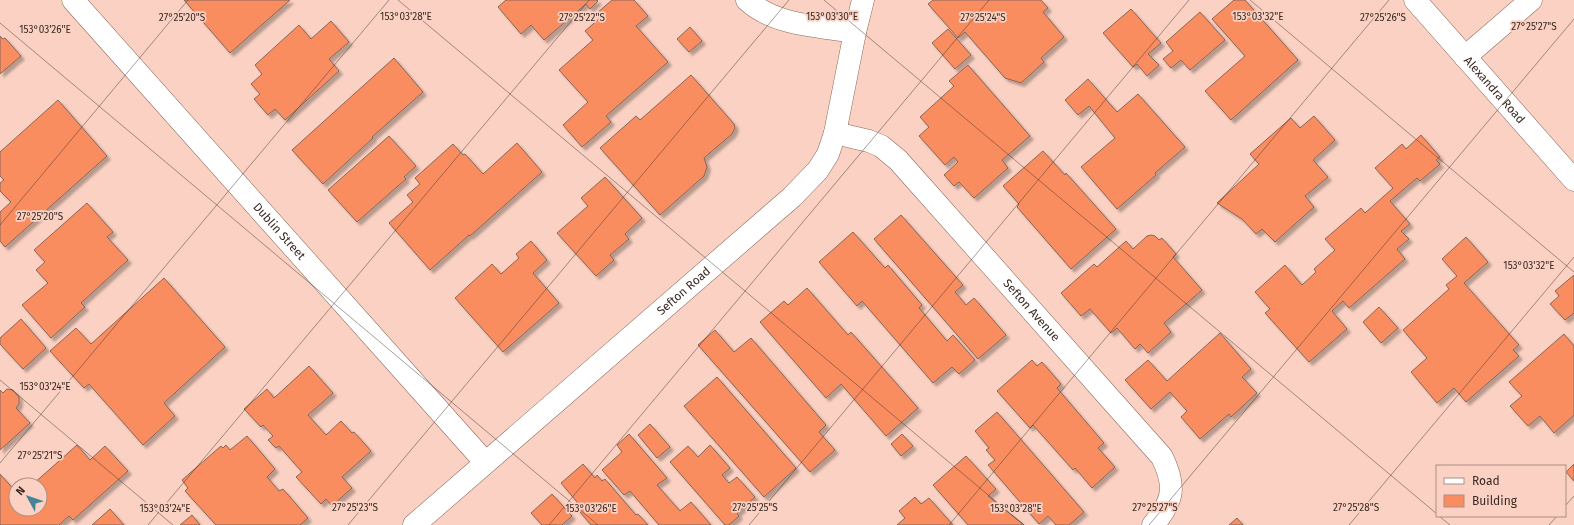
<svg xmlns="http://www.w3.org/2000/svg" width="1574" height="525" font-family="'Fira Sans',sans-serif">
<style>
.building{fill:#fa8d60;stroke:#896558;filter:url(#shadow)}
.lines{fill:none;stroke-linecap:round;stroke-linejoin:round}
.minor-casing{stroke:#8a6759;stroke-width:23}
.tertiary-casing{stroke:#8a6759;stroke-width:23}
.minor{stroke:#fff;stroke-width:22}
.tertiary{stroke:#fff;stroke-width:22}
.ticks{fill:none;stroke:#3a2a24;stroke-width:1;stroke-opacity:0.45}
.labels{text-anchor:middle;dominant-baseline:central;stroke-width:3.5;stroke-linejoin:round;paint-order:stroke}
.street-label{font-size:12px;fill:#3a2a24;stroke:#fad1c2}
.ticks-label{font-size:10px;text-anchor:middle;fill:#3a2a24;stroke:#fad1c2;stroke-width:3.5;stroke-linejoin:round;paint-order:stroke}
</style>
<defs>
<filter id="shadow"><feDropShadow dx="3.5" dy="3.5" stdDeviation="1" flood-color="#0004"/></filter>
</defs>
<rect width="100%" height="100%" fill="#fad1c2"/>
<g class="building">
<polygon points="184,0 290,0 230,53"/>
<polygon points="506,0 597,0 598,1 590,9 586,4 544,40 531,25 521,34 498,7"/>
<polygon points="612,0 634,0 648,16 636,26 668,62 606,116 611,122 582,147 563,125 588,102 559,70 593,40 585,31 601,17 597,13"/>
<polygon points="933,0 1041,0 1048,8 1043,12 1064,37 1041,58 1044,62 1021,83 1005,78 965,32 958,38 928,4"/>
<polygon points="1234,0 1245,0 1298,60 1231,120 1205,91 1245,56 1212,19"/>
<polygon points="1131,9 1161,43 1148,54 1159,65 1147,76 1137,64 1133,67 1103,33"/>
<polygon points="1200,12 1225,40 1190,70 1181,60 1171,68 1163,59 1173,51 1166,42"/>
<polygon points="331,21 349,42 329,59 339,71 285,120 275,109 268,115 254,99 260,94 251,84 262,74 255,65 299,25 311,39"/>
<polygon points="690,27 702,41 689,52 677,39"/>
<polygon points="948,29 971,55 955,69 932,43"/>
<polygon points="0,36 3,39 5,38 21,56 0,74"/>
<polygon points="394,58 423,92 372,137 373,138 323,184 292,150"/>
<polygon points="968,65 1030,136 1002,160 1008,168 974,198 959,182 954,186 944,175 958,162 954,157 945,165 919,136 929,127 920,117 954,86 949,81"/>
<polygon points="691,75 734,124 735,128 732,134 704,158 707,167 704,176 660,215 600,148 636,116 640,120"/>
<polygon points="1088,79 1117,112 1138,94 1185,147 1155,173 1156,175 1117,209 1081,167 1115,138 1089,106 1078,115 1065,100"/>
<polygon points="58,100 107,156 5,247 0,241 0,212 11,202 0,191 0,183 4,180 0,176 0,152"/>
<polygon points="1314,116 1335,140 1313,160 1328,177 1305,196 1314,207 1275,242 1262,229 1256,234 1242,219 1217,203 1259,164 1250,154 1291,118 1300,128"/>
<polygon points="1421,135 1440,157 1436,160 1440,164 1420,181 1417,178 1390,201 1410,224 1401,231 1409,239 1397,249 1405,259 1349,308 1343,301 1332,311 1347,329 1309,362 1265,313 1270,309 1255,292 1285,265 1302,285 1316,272 1314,269 1335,250 1325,239 1361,208 1365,213 1393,188 1375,168 1402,144 1406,149"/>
<polygon points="389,136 416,166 404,177 406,179 357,222 328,190"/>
<polygon points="517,143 542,172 470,236 469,235 430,270 389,223 413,202 407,195 420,184 415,178 453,144 463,155 465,154 483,174"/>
<polygon points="1043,151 1065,175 1066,173 1116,229 1071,269 1017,207 1019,204 1003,186"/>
<polygon points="605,177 642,218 625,234 629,239 610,255 614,260 596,276 557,233 588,206 581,198"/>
<polygon points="87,203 113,232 107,237 128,260 81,303 85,307 51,338 22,305 48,283 36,270 45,262 34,250"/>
<polygon points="901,215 963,285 955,292 966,305 974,298 1006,335 978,359 874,239"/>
<polygon points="853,232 885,268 888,265 922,305 919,308 947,341 953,335 975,360 959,374 952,367 933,383 862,301 857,306 819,262"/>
<polygon points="1151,235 1155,236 1159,240 1162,238 1176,254 1173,257 1202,290 1164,323 1171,332 1148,353 1140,344 1135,349 1117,328 1111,333 1090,309 1081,316 1061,293 1094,264 1097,267 1126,241 1133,249 1147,236"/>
<polygon points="1466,237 1488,262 1464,283 1519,345 1513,350 1519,356 1466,402 1454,388 1437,403 1411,372 1427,358 1403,330 1449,289 1446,285 1457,276 1442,259"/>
<polygon points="531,241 547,260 533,273 559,303 503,352 455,298 492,264 501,274 519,258 516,254"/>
<polygon points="1574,275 1574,313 1565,320 1550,304 1559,296 1555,291"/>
<polygon points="164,278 225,347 164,403 175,416 143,445 89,384 84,388 50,351 76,328 91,344"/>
<polygon points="807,288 848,335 851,332 918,408 886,436 841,384 826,398 760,322 784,301 788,305"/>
<polygon points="1379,307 1398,328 1381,343 1363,322"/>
<polygon points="21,319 46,348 23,369 0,344 0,338"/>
<polygon points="715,330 734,352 751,338 826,425 819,432 835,450 810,472 698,345"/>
<polygon points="1220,333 1251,369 1242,377 1257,393 1231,417 1229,414 1200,439 1181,417 1187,411 1170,392 1151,409 1125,380 1148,360 1167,381"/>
<polygon points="1564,334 1574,346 1574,415 1554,433 1540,416 1528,426 1510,406 1522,396 1509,382"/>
<polygon points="1032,360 1037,366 1042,362 1061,384 1057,388 1104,443 1098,448 1115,467 1092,488 1075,468 1073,470 1033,425 1030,428 997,391"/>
<polygon points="309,366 333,393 308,415 326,435 341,421 352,433 354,432 371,451 342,477 352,488 332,506 326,499 321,504 296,477 302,472 279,446 276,448 268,440 273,436 263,425 261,427 244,409 267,389 274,398"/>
<polygon points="717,377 796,468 764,497 684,406"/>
<polygon points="7,389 13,390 19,397 19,404 16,408 30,423 0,450 0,390 3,393"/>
<polygon points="997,412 1084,512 1069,525 1056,525 1048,516 1039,524 988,465 995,460 986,450 989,448 975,431"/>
<polygon points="650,424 670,447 657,458 638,435"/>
<polygon points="629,434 667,478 657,485 680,511 691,502 711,525 659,525 630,491 624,495 602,470 622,452 617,445"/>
<polygon points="902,434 913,446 901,456 891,444"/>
<polygon points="247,436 275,469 267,477 279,491 283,489 308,518 300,525 216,525 185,491 188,488 182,480 221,446 223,448 226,445 230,450"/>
<polygon points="77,445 90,460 105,446 128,471 73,520 69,516 59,525 0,525 0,474 16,492 16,509 40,509 40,485 32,485"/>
<polygon points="710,445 730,468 722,475 729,483 737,477 755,497 737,513 739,516 729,525 725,525 670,462 688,446 698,457"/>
<polygon points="966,456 996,489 988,496 1024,525 968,525 933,485"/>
<polygon points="583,464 595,478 597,475 602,481 605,479 636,515 638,514 648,525 591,525 574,505 577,502 561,483"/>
<polygon points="1574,464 1574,481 1566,472"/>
<polygon points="552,494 572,516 562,525 542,525 531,513"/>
<polygon points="915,497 921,504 929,498 953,525 897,525 905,518 899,511"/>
<polygon points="110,509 124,525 92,525"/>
<polygon points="192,515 200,525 180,525"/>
<polygon points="1237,518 1243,525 1229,525"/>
</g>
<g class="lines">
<g class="minor-casing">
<g id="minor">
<path id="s1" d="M73,0l412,462"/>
<path d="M747,0c28,26 72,26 108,32"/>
<polyline points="1465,57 1531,0"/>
<path id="s2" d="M835,133l34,8 12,5 17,14 264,297c14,29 12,44 -9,68"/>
<path id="s3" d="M414,525l378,-328 26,-27 10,-16 7,-21 20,-101 8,-32"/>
</g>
</g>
<g class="tertiary-casing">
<g id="tertiary">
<path id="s4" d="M1415,0l159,180"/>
</g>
</g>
<use href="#minor" class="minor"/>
<use href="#tertiary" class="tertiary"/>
</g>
<path class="ticks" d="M398,0l626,525M824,0l613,514M1250,0l324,272M0,23l598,502M0,225l188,-225M0,380l173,145M0,463l389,-463M1565,506l9,-10M1439,516l11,9M148,525l441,-525M348,525l441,-525M549,525l440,-525M749,525l440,-525M949,525l440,-525M1149,525l425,-506M1349,525l225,-268M1549,525l8,-9"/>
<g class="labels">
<g class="street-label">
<text stroke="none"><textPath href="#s4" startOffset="120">Alexandra Road</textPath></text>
<text stroke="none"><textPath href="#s1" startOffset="310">Dublin Street</textPath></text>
<text stroke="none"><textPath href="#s3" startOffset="357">Sefton Road</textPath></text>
<text stroke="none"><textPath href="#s2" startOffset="271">Sefton Avenue</textPath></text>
</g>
</g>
<g class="ticks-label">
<text x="406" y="20">153°03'28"E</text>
<text x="832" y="20">153°03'30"E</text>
<text x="1258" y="20">153°03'32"E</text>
<text x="182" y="21">27°25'20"S</text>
<text x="582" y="21">27°25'22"S</text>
<text x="983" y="21">27°25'24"S</text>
<text x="1383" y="21">27°25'26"S</text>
<text x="1534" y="30">27°25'27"S</text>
<text x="45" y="33">153°03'26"E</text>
<text x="40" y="220">27°25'20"S</text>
<text x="1529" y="269">153°03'32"E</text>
<text x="45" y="390">153°03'24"E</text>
<text x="40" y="459">27°25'21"S</text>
<text x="355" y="511">27°25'23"S</text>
<text x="755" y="511">27°25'25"S</text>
<text x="1155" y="511">27°25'27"S</text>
<text x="1356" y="511">27°25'28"S</text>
<text x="165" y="512">153°03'24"E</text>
<text x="591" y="512">153°03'26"E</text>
<text x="1016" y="512">153°03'28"E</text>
</g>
<rect x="1436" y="465" width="130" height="52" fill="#fad1c2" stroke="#ad8e83"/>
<rect x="1444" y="478" width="20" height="6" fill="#ffffff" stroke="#ad8e83"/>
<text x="1472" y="485" font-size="12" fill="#3a2a24">Road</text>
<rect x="1444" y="495" width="20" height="12" fill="#fa8d60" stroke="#ad8e83"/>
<text x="1472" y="505" font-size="12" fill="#3a2a24">Building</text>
<g transform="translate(28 497) rotate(310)"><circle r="19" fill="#fad1c2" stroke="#ad8e83"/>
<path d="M0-3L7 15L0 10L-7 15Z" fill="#458398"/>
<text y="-6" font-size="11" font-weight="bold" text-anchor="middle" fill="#3a2a24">N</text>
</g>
</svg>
